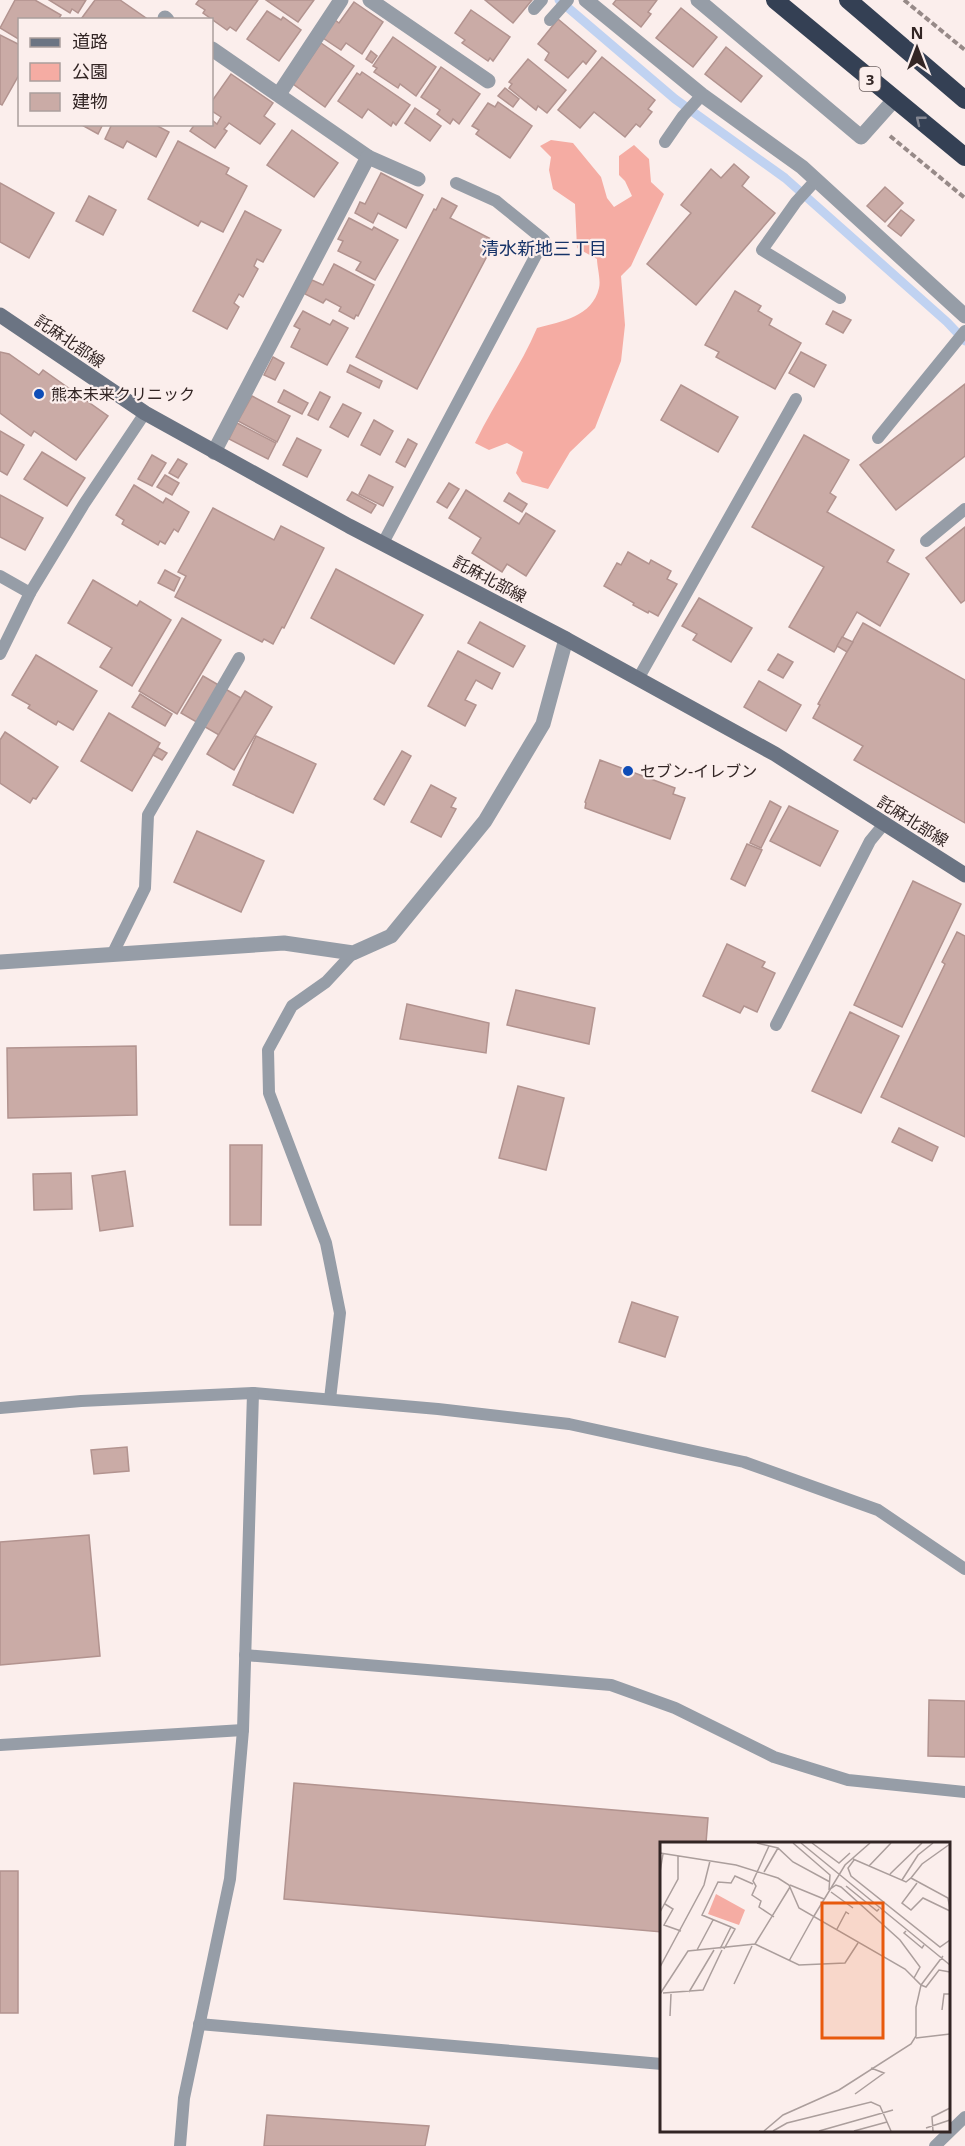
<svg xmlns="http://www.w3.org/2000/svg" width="965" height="2146" font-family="'Noto Sans','Noto Sans JP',sans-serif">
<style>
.green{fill:#f5aca3}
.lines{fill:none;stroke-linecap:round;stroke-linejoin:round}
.stream{stroke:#c0d2f1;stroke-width:9}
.building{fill:#caaba6;stroke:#b2938f;stroke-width:1.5}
.path{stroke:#978a88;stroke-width:4;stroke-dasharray:6 3;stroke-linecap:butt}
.lane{stroke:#969da7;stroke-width:12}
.street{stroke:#969da7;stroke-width:15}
.secondary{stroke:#6b7483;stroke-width:15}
.highway{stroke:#344054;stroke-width:18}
.oneway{stroke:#848691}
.poi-dot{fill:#0e4cb7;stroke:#fbeeec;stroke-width:2}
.labels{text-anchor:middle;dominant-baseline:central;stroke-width:4.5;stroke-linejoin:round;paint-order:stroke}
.shield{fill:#fbeeec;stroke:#6e6160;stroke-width:1.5}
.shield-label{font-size:15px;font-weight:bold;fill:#322524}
.street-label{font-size:16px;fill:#322524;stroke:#fbeeec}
.poi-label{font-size:16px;fill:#322524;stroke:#fbeeec;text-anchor:start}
.neighbourhood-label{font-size:18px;fill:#163368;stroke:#fbeeec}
.inset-road{fill:none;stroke:#ab9e9c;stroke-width:1.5}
.view{fill:#e8590c;fill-opacity:0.15;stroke:#e8590c;stroke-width:3}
.inset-edge{fill:none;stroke:#322524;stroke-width:3}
</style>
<rect width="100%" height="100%" fill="#fbeeec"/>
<path class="green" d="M551,140l22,3 28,34 6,21 7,9 18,-11 -7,-15 -6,-6v-19l15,-11 15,14 2,23 13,12 -33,72 -10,10 4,49 -4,36 -26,67 -25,24 -22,37 -26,-7 -6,-9 7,-21 -16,-9 -18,7 -14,-7c19,-40 45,-75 62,-115 25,-7 55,-11 62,-40 2,-8 -2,-21 -2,-29l-20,-11 -2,-44 -22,-15 -4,-19 2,-13 -11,-11z"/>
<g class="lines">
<polyline class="stream" points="559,0 675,99 785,178 947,322 965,341"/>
</g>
<g class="building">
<polygon points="15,0 35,0 61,15 58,20 20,20 20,40 0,28"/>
<polygon points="49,0 86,0 78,13 72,9 70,13"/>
<polygon points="95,0 120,0 146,18 145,20 81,19"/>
<polygon points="199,0 258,0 236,31 230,27 227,30 203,13 205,10 196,4"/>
<polygon points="266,0 314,0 298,22"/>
<polygon points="485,0 532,0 513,23"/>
<polygon points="616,0 657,0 648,12 651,14 641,27 613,4"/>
<polygon points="354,2 383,22 362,54 346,43 341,50 323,38 335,20 339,23"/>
<polygon points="681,8 717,37 693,67 656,38"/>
<polygon points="471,10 510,37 493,61 490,58 488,61 462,43 465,40 455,33"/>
<polygon points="267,11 281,20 283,17 301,30 279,61 247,39"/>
<polygon points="558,19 596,51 586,64 583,61 568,78 545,60 549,53 538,44"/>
<polygon points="0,35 20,45 20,73 2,105 0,104"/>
<polygon points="393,37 436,67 416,96 400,84 398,88 374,72 377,68 373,66"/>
<polygon points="321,43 354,66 325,107 293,84"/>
<polygon points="726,47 762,76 741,102 705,74"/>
<polygon points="371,51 377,56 372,63 366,59"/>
<polygon points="602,57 655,100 648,109 652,112 640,127 636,124 625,137 594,112 580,128 558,110"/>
<polygon points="528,59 566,90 547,113 538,106 536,110 509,88 512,84 509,82"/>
<polygon points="441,67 480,94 459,124 453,119 450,124 437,114 440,110 421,97"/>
<polygon points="362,72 410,105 396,125 393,122 391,126 368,109 362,118 338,101 357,73 360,75"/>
<polygon points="231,74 273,103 264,116 275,124 260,144 229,123 224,129 227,131 215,148 190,131 195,124 212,124 212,120 217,124 221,117 212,111 212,101"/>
<polygon points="505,88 519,99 513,107 498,96"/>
<polygon points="498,102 532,126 510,158 476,134 479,130 472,126 488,103 495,107"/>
<polygon points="415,108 441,126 430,141 405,123"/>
<polygon points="80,124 103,124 98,134"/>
<polygon points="112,124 154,124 169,132 156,157 127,141 123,148 105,139"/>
<polygon points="292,130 338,163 314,197 267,165"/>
<polygon points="178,141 229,168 226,174 247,186 223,232 201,221 198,226 148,199"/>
<polygon points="734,164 749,177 742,186 775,213 696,305 647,264 691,213 681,205 711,169 721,178"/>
<polygon points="381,173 423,195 406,228 378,213 373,223 355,213 360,202 365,204"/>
<polygon points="0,183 54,213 29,258 0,242"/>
<polygon points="885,187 903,203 885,222 867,206"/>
<polygon points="89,196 116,210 103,235 76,221"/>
<polygon points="442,198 457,206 450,218 495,241 417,389 356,357 434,209 436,210"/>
<polygon points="901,210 914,220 901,236 888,226"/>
<polygon points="245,211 281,230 263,262 257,259 254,266 258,269 243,297 239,294 234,303 239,307 227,329 193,311"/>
<polygon points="349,218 372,230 374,227 398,240 375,280 356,270 361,262 338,251 343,241 338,239"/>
<polygon points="334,264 374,285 358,316 356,315 354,319 339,311 341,307 326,299 323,303 305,294 312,280 323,285"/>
<polygon points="735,291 761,306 758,311 772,319 769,325 801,343 775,389 716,357 719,352 705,345"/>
<polygon points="303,311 330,325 333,320 348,328 327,365 291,347 300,329 294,326"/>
<polygon points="833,311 851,320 843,333 826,324"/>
<polygon points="0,352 9,354 39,375 43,370 108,416 76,460 34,431 31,436 0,413"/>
<polygon points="801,352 826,365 814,387 789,373"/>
<polygon points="273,357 284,363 275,380 264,375"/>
<polygon points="350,365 382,381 379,388 347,372"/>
<polygon points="965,384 965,456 896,510 860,465"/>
<polygon points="681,385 738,417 718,452 661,420"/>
<polygon points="284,390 308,403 302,414 278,402"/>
<polygon points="320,392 330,397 318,420 308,415"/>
<polygon points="252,396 290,416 277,442 238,421"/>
<polygon points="343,404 361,413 348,437 330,427"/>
<polygon points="374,420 393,431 380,455 361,445"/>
<polygon points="237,423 276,443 268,459 229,439"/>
<polygon points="0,431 24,445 7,475 0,471"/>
<polygon points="804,435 849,460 830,493 836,497 827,512 894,550 887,562 909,574 880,626 857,612 834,652 789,627 824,567 752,527"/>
<polygon points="297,438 321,450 307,477 283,465"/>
<polygon points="408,439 417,444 405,467 396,462"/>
<polygon points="42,452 85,478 67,506 24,479"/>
<polygon points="152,455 166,463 152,486 138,479"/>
<polygon points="178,459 187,464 178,478 169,473"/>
<polygon points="165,475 179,483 172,495 157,487"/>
<polygon points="369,475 393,487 383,506 359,494"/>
<polygon points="449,483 459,489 447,508 437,502"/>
<polygon points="134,485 163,503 166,498 189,512 178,532 174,529 165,544 160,541 158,545 122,524 124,520 116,515"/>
<polygon points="466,490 519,524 526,513 555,531 526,576 507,564 502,572 472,553 481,538 449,518"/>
<polygon points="352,492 376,505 371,513 347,500"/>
<polygon points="509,493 527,504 522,512 504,501"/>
<polygon points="0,495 43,518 25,550 0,537"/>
<polygon points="213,508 274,540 281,526 324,548 284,628 282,627 273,644 264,639 262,642 175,597 186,576 178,572"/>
<polygon points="965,527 965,600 961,603 926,558"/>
<polygon points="628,552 649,564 651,560 671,571 667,579 677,584 658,616 649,611 648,613 633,605 634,603 604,586 617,563 621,565"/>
<polygon points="336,569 423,615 394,664 311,618"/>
<polygon points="165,570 180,578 174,591 158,583"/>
<polygon points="93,580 137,606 140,601 171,620 132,686 100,667 112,648 68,623"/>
<polygon points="699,598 752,628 731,662 693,640 697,634 682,626"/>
<polygon points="182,618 221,640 177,714 139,691"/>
<polygon points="480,622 525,646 513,667 468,643"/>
<polygon points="863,623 965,680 965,823 854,760 863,746 813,718 820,705 818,704"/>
<polygon points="842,637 853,642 847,652 837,646"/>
<polygon points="458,651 500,673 492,689 476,680 465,700 476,705 465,726 428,706"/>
<polygon points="778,654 793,662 783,678 768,670"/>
<polygon points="36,655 97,691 73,730 58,721 56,725 28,708 30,705 12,695"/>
<polygon points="203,676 241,698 219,735 181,713"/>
<polygon points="759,681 801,705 786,731 744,707"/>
<polygon points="245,691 272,707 234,770 207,754"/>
<polygon points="140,694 172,714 165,726 132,707"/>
<polygon points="109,713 160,743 132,791 81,761"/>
<polygon points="5,732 58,767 36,799 33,798 30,803 0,783 0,740"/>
<polygon points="256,736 316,764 293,813 233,785"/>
<polygon points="158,748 167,753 162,760 153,755"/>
<polygon points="402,751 411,756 384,805 374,799"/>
<polygon points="600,760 675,788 673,794 685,798 670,839 585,808 586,803 585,802"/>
<polygon points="431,785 456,798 451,807 456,809 441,837 411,822"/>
<polygon points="770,801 781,807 761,848 750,843"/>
<polygon points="789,806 838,831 820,866 770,841"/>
<polygon points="197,831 264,861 241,912 174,882"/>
<polygon points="747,844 762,850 745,886 731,879"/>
<polygon points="913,881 961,904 902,1027 854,1005"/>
<polygon points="957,932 965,936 965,1137 881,1097 945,964 942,962"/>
<polygon points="727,944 765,962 762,967 775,973 757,1012 744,1006 740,1013 703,996"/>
<polygon points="516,990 595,1008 589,1044 507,1025"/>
<polygon points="407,1004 489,1023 486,1053 400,1039"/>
<polygon points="850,1012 899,1036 861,1113 812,1091"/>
<polygon points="136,1046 137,1115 8,1118 7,1048"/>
<polygon points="518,1086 564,1098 546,1170 499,1158"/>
<polygon points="899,1128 938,1147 932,1161 892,1142"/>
<polygon points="230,1145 262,1145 261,1225 230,1225"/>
<polygon points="125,1171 133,1226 100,1231 92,1176"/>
<polygon points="71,1173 72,1209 34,1210 33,1174"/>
<polygon points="632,1302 678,1317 665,1357 619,1342"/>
<polygon points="127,1447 129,1471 94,1474 91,1450"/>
<polygon points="89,1535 100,1656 0,1665 0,1542"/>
<polygon points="929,1700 965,1701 965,1757 928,1756"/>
<polygon points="294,1783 708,1818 706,1843 662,1843 662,1932 284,1899"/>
<rect x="0" y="1871" width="18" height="142"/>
<polygon points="267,2115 429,2126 425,2146 264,2146"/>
</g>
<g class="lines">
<g class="path">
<polyline points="904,0 965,50"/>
<polyline points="890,136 965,198"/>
</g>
<g class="lane">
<polyline points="534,9 542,0"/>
<polyline points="550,20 568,0"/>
<polyline points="665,142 683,116 702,95"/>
<polyline points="816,180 796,202 762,250 840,298"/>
<polyline points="878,438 965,331"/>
<polyline points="926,541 965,509"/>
<polyline points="383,543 544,240 496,201 456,183"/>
<polyline points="0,576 30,593 0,654"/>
<polyline points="30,593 84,504 145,413"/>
<polyline points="638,679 796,399"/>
<polyline points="112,955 145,888 148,815 239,658"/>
<polyline points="776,1025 870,841 884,824"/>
<polyline points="330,1399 340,1313 326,1243 269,1093 268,1050 292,1006 326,982 353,953"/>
<polyline points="0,1408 81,1401 253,1393 438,1409 569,1424 744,1462 878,1510 965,1569"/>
<polyline points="245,1655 611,1685 675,1708 774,1757 848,1780 965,1792"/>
<polyline points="0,1745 243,1730"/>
<polyline points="199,2024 662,2064"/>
<polyline points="180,2146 184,2098 230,1879 243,1730 253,1393"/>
<polyline points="935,2146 965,2117"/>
</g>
<g class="street">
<polyline points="370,0 488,81"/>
<polyline points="586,0 702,95 802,167 965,316"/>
<polyline points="698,0 861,137 894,100"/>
<polyline points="165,18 167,20"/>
<polyline points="212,49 368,157"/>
<polyline points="279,94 341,0"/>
<polyline points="214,452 368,157 418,179"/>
<polyline points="0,962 284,943 353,953 391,936 485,821 543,724 566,639"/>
</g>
<polyline class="secondary" points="0,315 145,413 349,526 566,639 775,754 965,875"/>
<g class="highway">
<polyline points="775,0 965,157"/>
<polyline points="848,0 965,100"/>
</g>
</g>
<defs><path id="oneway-chevron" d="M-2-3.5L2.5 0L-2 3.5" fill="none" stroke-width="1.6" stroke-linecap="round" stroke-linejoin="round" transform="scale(1.5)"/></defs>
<use class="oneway" href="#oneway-chevron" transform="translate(920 120) rotate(-141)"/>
<g class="poi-dot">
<circle cx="39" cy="394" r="6"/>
<circle cx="628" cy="771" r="6"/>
</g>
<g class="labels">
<rect class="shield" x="859.5" y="67" width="21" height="24" rx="4.5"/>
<g class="shield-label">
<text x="870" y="79">3</text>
</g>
<g class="street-label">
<text transform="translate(70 341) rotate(34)">託麻北部線</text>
<text transform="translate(490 579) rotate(28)">託麻北部線</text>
<text transform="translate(913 821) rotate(32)">託麻北部線</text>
</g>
<g class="poi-label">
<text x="51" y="394">熊本未来クリニック</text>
<text x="640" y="771">セブン-イレブン</text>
</g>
<g class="neighbourhood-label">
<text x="544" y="248">清水新地三丁目</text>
</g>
</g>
<g transform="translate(660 1842)">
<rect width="290" height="290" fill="#fbeeec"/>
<path d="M56,52l29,16 -6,15 -31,-11z" fill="#f5aca3"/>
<path class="inset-road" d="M97,1l21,5 15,14 37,20M133,1l37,32 -1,15M141,1l149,122M152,1l27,20 11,-10M109,4l-16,35 3,5 -4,9 9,6 -2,6 15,10M0,11l76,12 42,13 11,7 10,23 106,61 16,16 22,-29M193,17l53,23 5,-4 37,20 2,11M194,18l-6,8 3,8 89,71 10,-7M209,24l22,-23M0,30l3,-18M104,30l14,-24M230,32l32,-31M251,36l11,-14 28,-20M242,38l16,-25 15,-12M257,41l-15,20 9,7 12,-12 27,13M130,43l34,14M186,44l31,25 2,-2M169,48l7,-5 5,2 59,53 20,27 -6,11M171,50l22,16M5,62l8,5 -9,16 17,6M0,70l18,-33v-23M154,74l31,-51 25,-22M71,85l-29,-12 16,-33 13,1 4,-7 18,8M177,87l9,-17 3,2M246,89l-2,2 18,15 2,-3M95,102l44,21 46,-2 13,-20M60,107l11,-22M64,107l11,-20 -4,-2M37,108l16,-30M129,119l25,-45M0,125l44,-82 6,-24M74,142l18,-38M29,150l25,-42M3,151l40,-3 19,-40M0,152l28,-43 67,-7 35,-57M282,168l2,-16h6M10,174l1,-22M256,196l34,-4M195,252l29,-21 -13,-5M266,286l24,-8M104,289l19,-16 56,-25 72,-46 5,-8v-29l5,-22 5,2 13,-17 11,2M113,289l14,-8 84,-21 9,4 11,25M159,289l74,-21M194,289l33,-9M273,289l-1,-14 18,-9"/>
<path class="view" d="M162,61h61v135h-61z"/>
<rect width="290" height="290" class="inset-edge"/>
</g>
<rect x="18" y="18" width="195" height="108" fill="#fbeeec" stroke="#ab9e9c" stroke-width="1.5"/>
<rect x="30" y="38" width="30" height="9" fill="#6b7483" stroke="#ab9e9c" stroke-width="1.5"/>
<text x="72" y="48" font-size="18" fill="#322524">道路</text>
<rect x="30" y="63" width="30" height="18" fill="#f5aca3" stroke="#ab9e9c" stroke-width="1.5"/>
<text x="72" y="78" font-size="18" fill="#322524">公園</text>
<rect x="30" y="93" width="30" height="18" fill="#caaba6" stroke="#ab9e9c" stroke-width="1.5"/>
<text x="72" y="108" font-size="18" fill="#322524">建物</text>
<g transform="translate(917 48)" stroke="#fbeeec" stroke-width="4.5" paint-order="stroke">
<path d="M0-4.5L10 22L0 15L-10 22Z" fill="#322524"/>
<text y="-9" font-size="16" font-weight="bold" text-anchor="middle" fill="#322524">N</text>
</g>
</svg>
